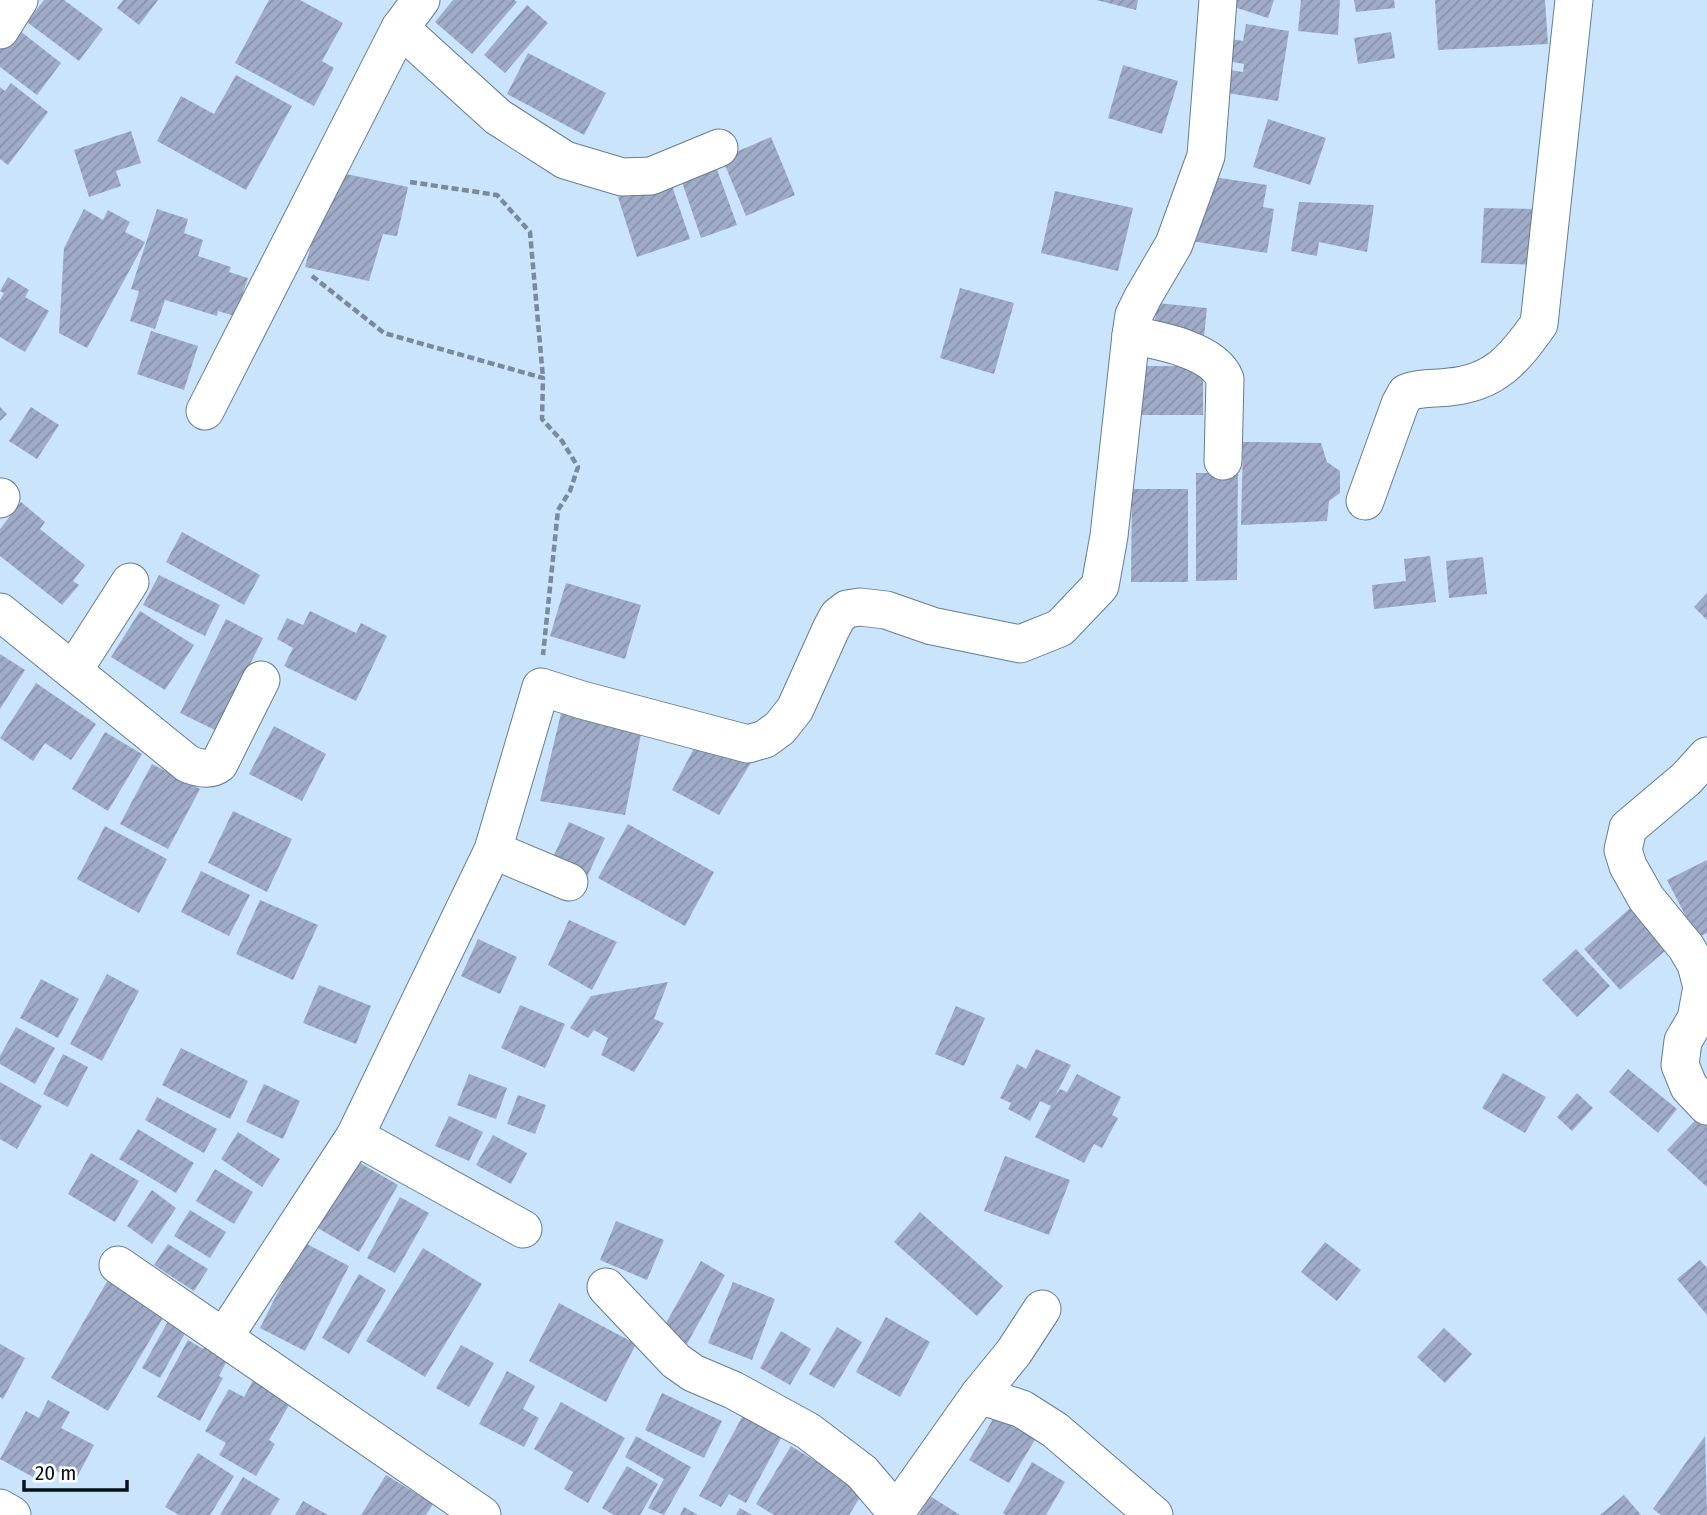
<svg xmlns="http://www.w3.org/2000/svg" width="1707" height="1515" font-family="'Fira Sans Condensed',sans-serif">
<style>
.building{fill:url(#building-hatch)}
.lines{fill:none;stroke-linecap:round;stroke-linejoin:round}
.minor-casing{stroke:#657d92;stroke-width:39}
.path{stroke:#788a9b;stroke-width:4.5;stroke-dasharray:7 3.5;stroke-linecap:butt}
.minor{stroke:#fff;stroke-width:37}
</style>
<defs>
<pattern id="building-hatch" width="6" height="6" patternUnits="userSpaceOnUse" patternTransform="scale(1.75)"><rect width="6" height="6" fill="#9fabc7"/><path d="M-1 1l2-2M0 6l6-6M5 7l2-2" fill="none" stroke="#8792aa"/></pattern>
</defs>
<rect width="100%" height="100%" fill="#cae4fb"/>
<g class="building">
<polygon points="44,0 64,0 103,29 79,61 27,22"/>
<polygon points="123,0 158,0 139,25 117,8"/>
<polygon points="269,0 300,0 343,23 322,61 334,68 314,106 235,63"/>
<polygon points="453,0 514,0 517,2 472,54 435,22"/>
<polygon points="1096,0 1138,0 1136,10"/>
<polygon points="1236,0 1274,0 1268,18 1234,7"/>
<polygon points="1301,0 1340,0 1338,35 1298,31"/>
<polygon points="1354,0 1394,0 1395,8 1356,12"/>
<polygon points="1435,0 1545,0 1548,44 1438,50"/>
<polygon points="527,5 548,23 505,73 484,55"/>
<polygon points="1246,24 1289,31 1278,101 1227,93 1230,70 1243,72 1244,64 1222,60 1226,38 1243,41"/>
<polygon points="15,27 61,63 37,95 0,67 0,46"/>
<polygon points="1391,32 1395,58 1358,64 1354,38"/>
<polygon points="528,53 606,93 584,135 507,94"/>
<polygon points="1123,65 1178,81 1162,134 1108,118"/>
<polygon points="236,75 292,106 246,190 157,141 181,96 214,114"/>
<polygon points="11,83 48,112 8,165 0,159 0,87 5,91"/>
<polygon points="1268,119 1326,138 1310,185 1253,167"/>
<polygon points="131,131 141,163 116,171 121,186 89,197 74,150"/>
<polygon points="771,137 795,195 746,216 722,158"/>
<polygon points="715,164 737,225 701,238 680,176"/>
<polygon points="332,171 408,187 397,236 383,234 369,281 305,267"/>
<polygon points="1213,177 1267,185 1263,207 1274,209 1267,253 1191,241"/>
<polygon points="670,180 690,239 637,257 618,197"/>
<polygon points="1055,191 1133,208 1118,271 1041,253"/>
<polygon points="1299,202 1374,205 1367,252 1319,242 1317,256 1291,251"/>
<polygon points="1484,208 1541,209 1537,265 1481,263"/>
<polygon points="84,209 103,220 108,210 130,222 125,232 145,242 87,348 59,333 64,248"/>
<polygon points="157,209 188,219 184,233 203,240 198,256 231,267 229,272 248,278 235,316 218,311 217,316 165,300 155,329 130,321 139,291 131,289"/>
<polygon points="8,277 29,290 25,297 49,311 25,352 0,337 0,300 4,293 0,291"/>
<polygon points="960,288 1014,303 994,374 940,358"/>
<polygon points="1157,303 1207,308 1204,336 1154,330"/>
<polygon points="151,331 198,346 184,390 137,374"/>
<rect x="1135" y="366" width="68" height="49"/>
<polygon points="0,407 7,414 0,421"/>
<polygon points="31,407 59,425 37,459 9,441"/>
<polygon points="1243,442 1321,443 1327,462 1340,471 1340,493 1329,501 1327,521 1241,525"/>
<polygon points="1196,473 1238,473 1237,580 1196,581"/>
<polygon points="1132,489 1188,489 1188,582 1131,582"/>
<polygon points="21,502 45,522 40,529 85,565 73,581 79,585 62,605 0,556 0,529"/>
<polygon points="182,532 260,575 244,605 166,562"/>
<polygon points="1430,556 1436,602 1374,609 1372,585 1406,581 1404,559"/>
<polygon points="1483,557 1487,594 1449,598 1446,561"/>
<polygon points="159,575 220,605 205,636 143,605"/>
<polygon points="566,583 641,605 625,659 550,636"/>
<polygon points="1707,593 1707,620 1694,607"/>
<polygon points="140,611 194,645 165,690 111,657"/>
<polygon points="310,611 356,633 361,623 387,636 356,701 284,666 293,648 277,639 287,618 303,625"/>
<polygon points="226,619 263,638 217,731 180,713"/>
<polygon points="0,654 25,670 0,709"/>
<polygon points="36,683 96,724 71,760 45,743 33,761 0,738"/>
<polygon points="564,701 643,724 625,815 540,801"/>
<polygon points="274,726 326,754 302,801 249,774"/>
<polygon points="105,732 142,754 108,811 72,789"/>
<polygon points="701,735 752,761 719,815 672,790"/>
<polygon points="152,764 200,789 168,849 120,824"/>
<polygon points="233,811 292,839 267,892 208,863"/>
<polygon points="569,822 605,838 586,879 550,864"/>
<polygon points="628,824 714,872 685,926 598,878"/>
<polygon points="105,826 167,859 139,913 77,879"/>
<polygon points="1707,860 1707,933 1697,938 1667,880"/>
<polygon points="201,871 250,895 229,936 181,912"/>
<polygon points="260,900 318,925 293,980 236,954"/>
<polygon points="1636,903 1673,944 1620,990 1584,949"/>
<polygon points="569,920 617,942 592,990 548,965"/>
<polygon points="478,939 517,957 500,994 461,976"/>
<polygon points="1576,949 1610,986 1577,1017 1542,980"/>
<polygon points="107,974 139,991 102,1061 70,1044"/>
<polygon points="41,979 79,999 58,1038 20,1018"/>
<polygon points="668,982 654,1019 664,1023 634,1072 601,1055 608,1038 594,1030 588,1038 570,1028 591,996"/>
<polygon points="319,985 371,1006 356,1044 303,1023"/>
<polygon points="520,1005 565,1024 545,1068 501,1048"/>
<polygon points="956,1006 985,1018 964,1066 935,1054"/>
<polygon points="16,1027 55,1048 35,1084 0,1064 0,1056"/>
<polygon points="181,1048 248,1081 230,1119 162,1085"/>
<polygon points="1036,1049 1071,1065 1055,1096 1060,1089 1067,1092 1077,1074 1121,1097 1112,1115 1118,1118 1102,1148 1094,1144 1084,1163 1035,1137 1051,1106 1040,1101 1030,1121 1008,1109 1011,1103 1000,1098 1017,1064 1026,1069"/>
<polygon points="63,1054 88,1067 68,1107 43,1094"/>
<polygon points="1628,1069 1677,1109 1658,1133 1609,1092"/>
<polygon points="1503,1073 1546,1097 1525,1133 1482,1108"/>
<polygon points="469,1074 507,1088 496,1119 457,1105"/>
<polygon points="0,1082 42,1106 17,1149 0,1139"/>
<polygon points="264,1084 300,1101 283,1139 246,1122"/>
<polygon points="1577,1093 1593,1108 1572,1131 1557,1117"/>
<polygon points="518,1095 546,1105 535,1134 507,1124"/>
<polygon points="157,1097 217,1129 204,1153 145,1120"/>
<polygon points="1707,1108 1707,1187 1667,1150"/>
<polygon points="449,1116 483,1132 469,1161 435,1146"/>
<polygon points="138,1129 194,1163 176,1193 119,1159"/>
<polygon points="238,1132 280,1159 262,1187 221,1159"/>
<polygon points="493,1135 527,1153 511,1184 476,1165"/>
<polygon points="91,1153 139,1181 115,1222 68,1194"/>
<polygon points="1005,1156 1070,1180 1049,1235 984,1211"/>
<polygon points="355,1160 398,1185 359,1252 316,1227"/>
<polygon points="215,1169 253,1192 234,1224 196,1201"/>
<polygon points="152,1190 176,1208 152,1244 127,1226"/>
<polygon points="400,1197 429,1213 395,1273 367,1258"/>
<polygon points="190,1210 226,1232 210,1258 174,1236"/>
<polygon points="920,1212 1003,1286 977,1316 894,1242"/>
<polygon points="616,1221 664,1240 647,1280 600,1260"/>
<polygon points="303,1242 349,1266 305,1351 260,1328"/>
<polygon points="1325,1242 1361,1270 1337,1301 1301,1272"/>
<polygon points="168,1244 208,1269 194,1291 154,1265"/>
<polygon points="423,1248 482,1284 425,1377 366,1341"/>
<polygon points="1700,1260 1707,1268 1707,1315 1677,1279"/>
<polygon points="701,1261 725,1275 687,1344 662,1330"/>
<polygon points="112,1273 170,1306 108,1411 51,1378"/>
<polygon points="359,1274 386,1290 349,1354 322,1338"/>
<polygon points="733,1282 775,1299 752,1360 708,1343"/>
<polygon points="559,1303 636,1344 606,1402 529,1361"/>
<polygon points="175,1309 193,1319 160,1378 142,1368"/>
<polygon points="886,1317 930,1342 900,1397 856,1372"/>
<polygon points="837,1327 862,1342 834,1388 809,1374"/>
<polygon points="1444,1328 1472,1354 1445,1383 1417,1357"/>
<polygon points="781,1331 811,1349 790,1385 760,1368"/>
<polygon points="188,1340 203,1349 208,1341 231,1353 219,1376 223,1378 200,1421 157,1397"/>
<polygon points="0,1344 25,1358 3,1399 0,1397"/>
<polygon points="461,1345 494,1363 469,1407 436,1388"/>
<polygon points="260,1368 293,1398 269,1440 275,1444 256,1476 219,1455 226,1443 205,1431 229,1389 244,1397"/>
<polygon points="507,1371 535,1386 523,1409 539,1418 524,1447 479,1424"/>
<polygon points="662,1393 722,1421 704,1458 645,1430"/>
<polygon points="48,1400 70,1412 61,1428 94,1445 75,1481 40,1462 33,1477 0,1459 26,1411 39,1418"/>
<polygon points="561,1402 625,1438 588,1503 564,1489 573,1472 534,1449"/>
<polygon points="747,1408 786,1429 746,1503 729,1494 721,1507 699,1496"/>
<polygon points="996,1414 1036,1438 1009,1483 969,1460"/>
<polygon points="636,1436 691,1467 664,1515 648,1508 664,1479 625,1457"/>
<polygon points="1705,1436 1707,1515 1661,1515 1653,1509"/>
<polygon points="791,1446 864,1491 849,1515 774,1515 756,1504"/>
<polygon points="198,1453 234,1476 210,1515 179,1515 165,1507"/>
<polygon points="1032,1462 1065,1482 1046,1515 1006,1515 1003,1513"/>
<polygon points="627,1466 658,1484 640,1515 614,1515 602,1508"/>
<polygon points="386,1475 433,1504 426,1515 361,1515"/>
<polygon points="243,1477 280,1499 270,1515 220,1515"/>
<polygon points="1624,1495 1641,1515 1600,1515"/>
<polygon points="930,1496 960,1515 919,1515"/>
<polygon points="303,1501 328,1515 295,1515"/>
<polygon points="684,1507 698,1515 680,1515"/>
<polygon points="740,1508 752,1515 736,1515"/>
</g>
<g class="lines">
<g class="minor-casing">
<g id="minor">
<path d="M1218,0l-12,156 -32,88 -31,53 -9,18 -3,20c27,5 83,15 94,44l-2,82"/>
<polyline points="400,28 498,117 565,160 622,177 651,176 719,148"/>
<polyline points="0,30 19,0"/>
<polyline points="205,411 400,28 421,0"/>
<polyline points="0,499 1,497"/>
<path d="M1365,501l35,-97 6,-11c13,-6 30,-4 43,-6 46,-4 65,-28 90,-63l35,-324"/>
<path d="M0,612l188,152c10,4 22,7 31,0l42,-84"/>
<polyline points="73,671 130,582"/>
<polyline points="1707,756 1686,779 1628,828 1623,850 1628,866 1646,898 1686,947 1696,964 1702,987 1696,1019 1683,1041 1680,1065 1689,1087 1707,1106"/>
<polyline points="493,850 569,882"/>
<polyline points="355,1136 493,850 541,687 582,700 748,744 765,739 780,728 795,709 831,629 838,616 847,609 860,607 886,610 932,626 1020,644 1060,628 1100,586 1109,536 1131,335"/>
<polyline points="118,1265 482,1515"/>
<polyline points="606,1287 676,1361 693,1373 733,1390 808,1431 862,1472 896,1512"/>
<polyline points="224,1337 355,1136 523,1229"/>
<polyline points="979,1395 1022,1409 1055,1430 1154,1515"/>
<polyline points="0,1508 12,1515"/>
<polyline points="894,1515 979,1395 1014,1352 1042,1309"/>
</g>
</g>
<g class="path">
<polyline points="410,182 497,195 530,232 543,378"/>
<polyline points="312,276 384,333 543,378 542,419 562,441 578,467 570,491 558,510 543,655"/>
</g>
<use href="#minor" class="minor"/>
</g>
<path d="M24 1480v10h103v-10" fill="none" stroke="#081018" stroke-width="3.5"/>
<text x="35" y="1480" font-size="21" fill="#081018" stroke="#ffffff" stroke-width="5" paint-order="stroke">20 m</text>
</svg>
